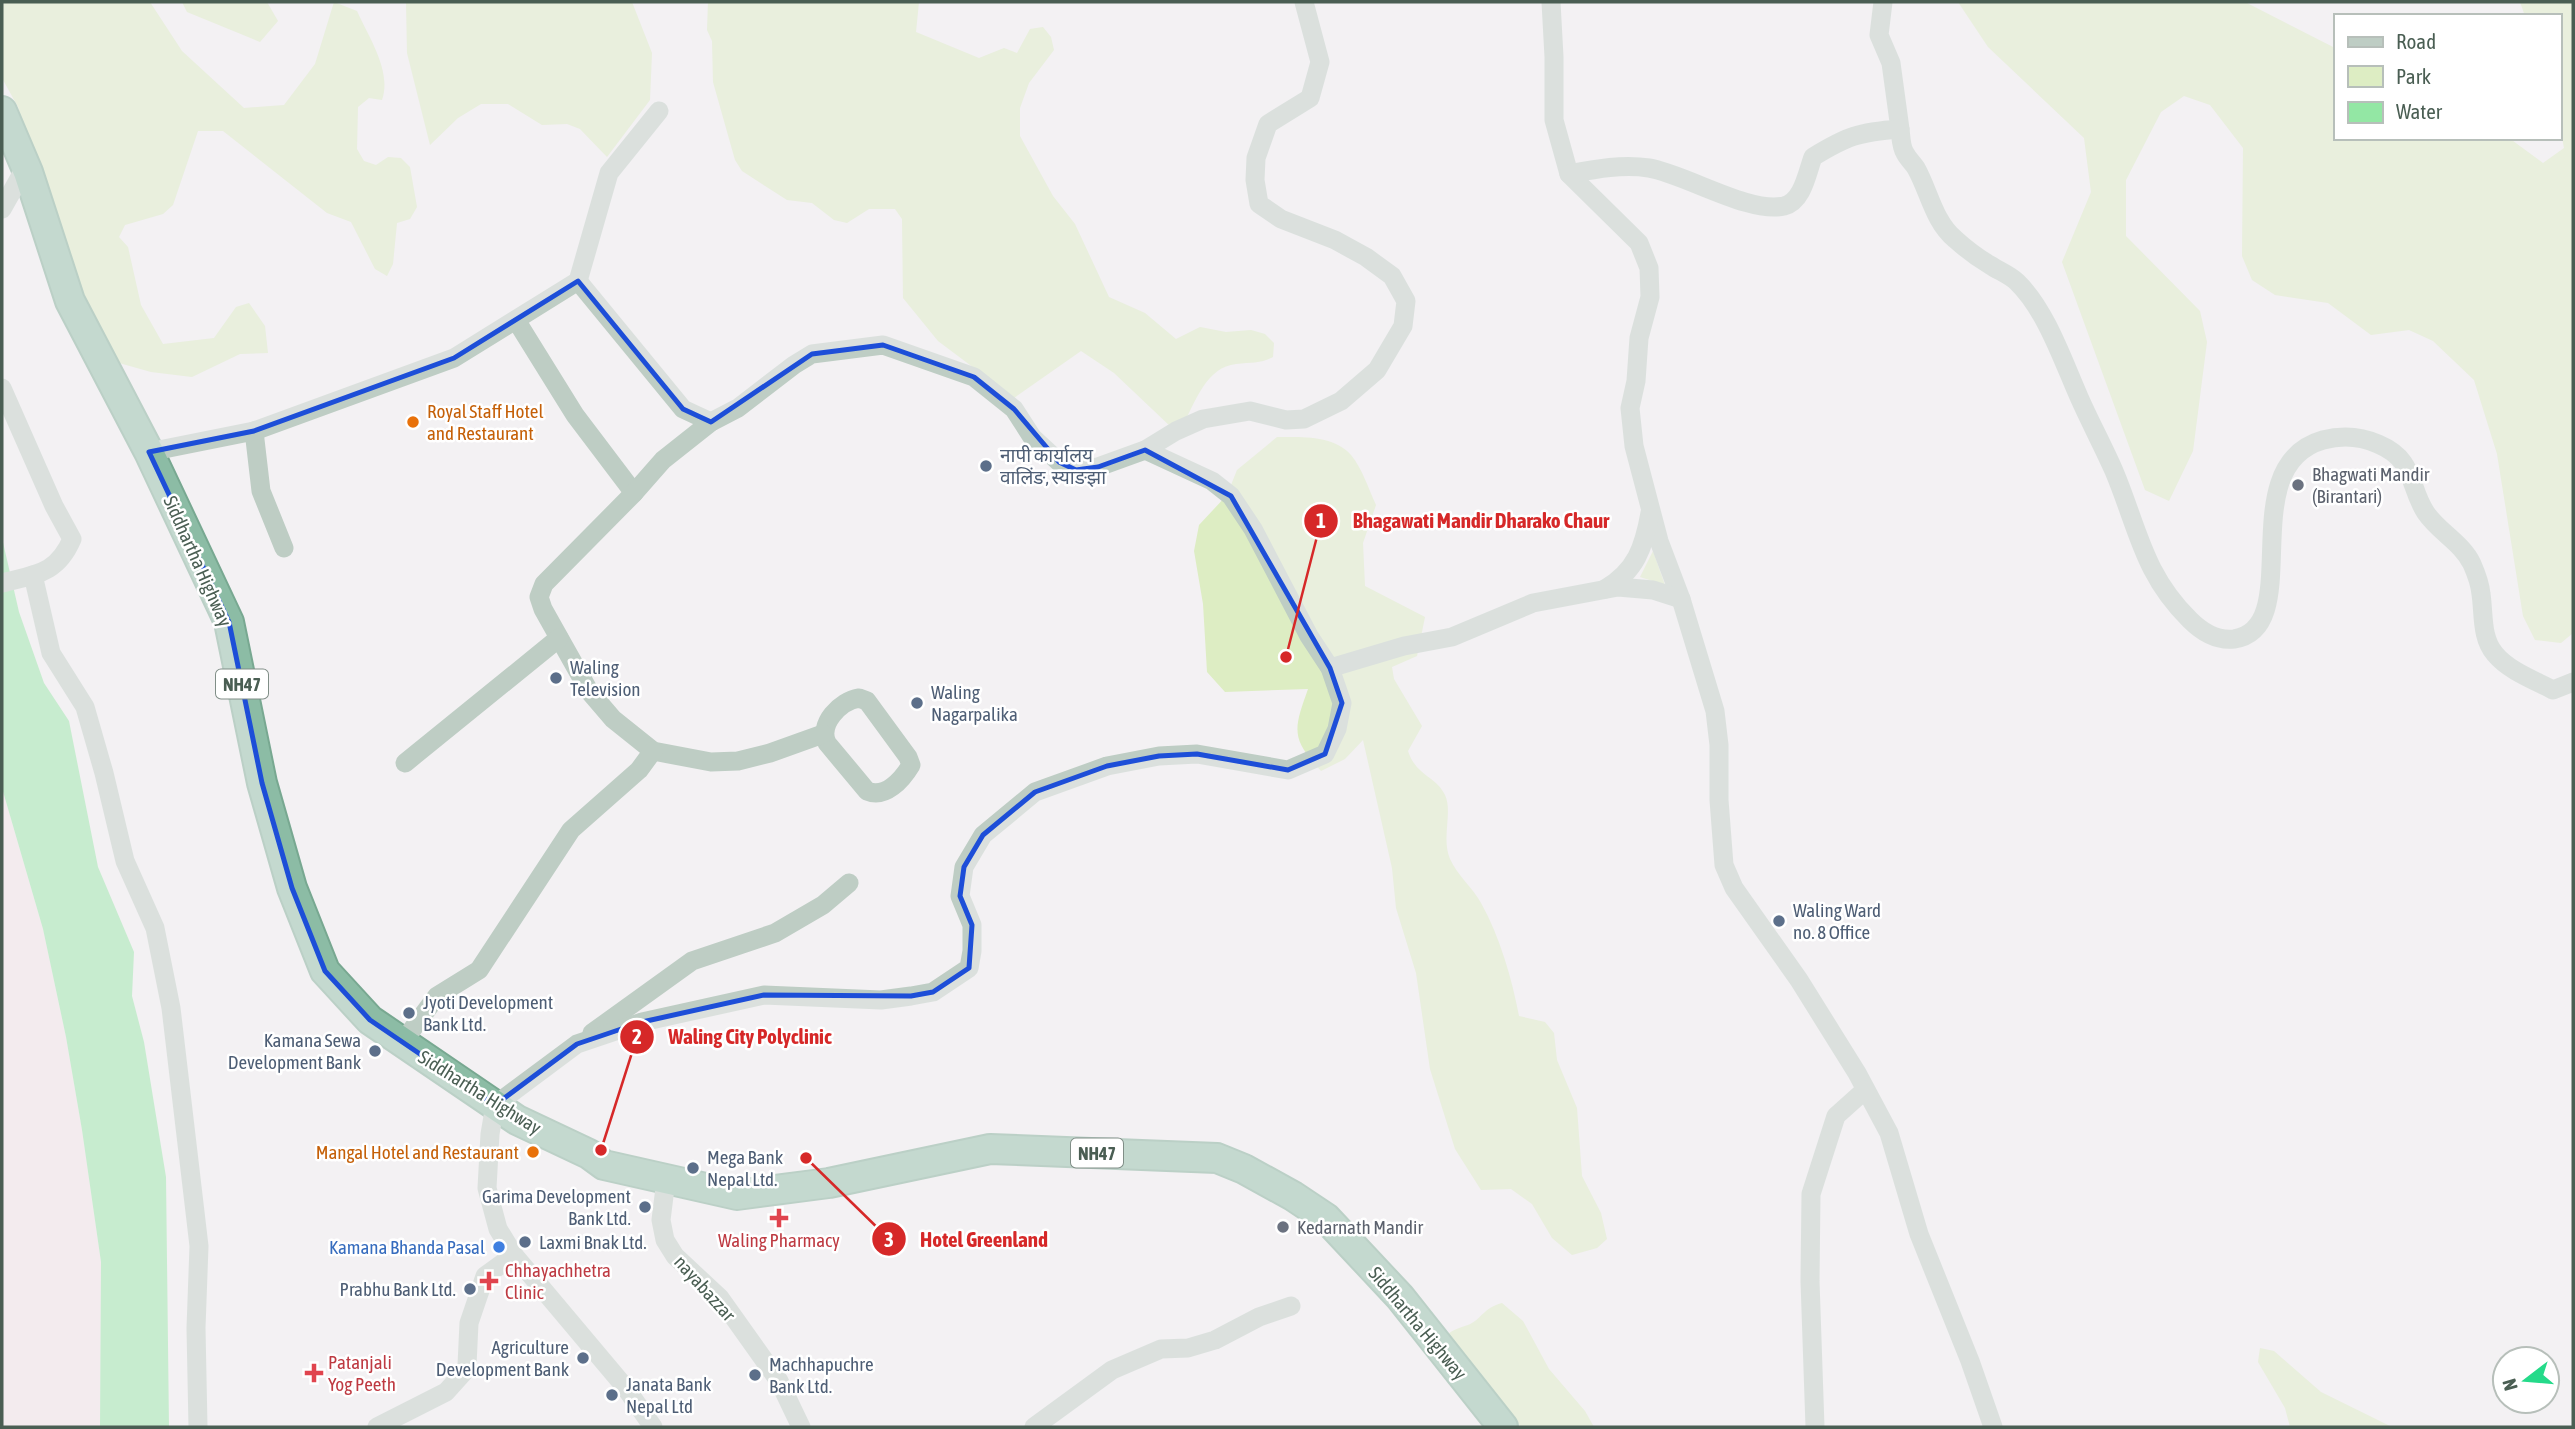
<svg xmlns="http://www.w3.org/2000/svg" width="2575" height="1429" font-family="'Asap Condensed','Noto Sans Devanagari',sans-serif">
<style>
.green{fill:#ddedc3}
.sand{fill:#f3e4e9}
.water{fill:#93e7a4}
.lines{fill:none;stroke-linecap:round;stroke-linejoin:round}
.highway-casing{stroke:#78a891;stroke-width:32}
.minor{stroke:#becdc4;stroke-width:19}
.highway{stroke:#8cbca5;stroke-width:28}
.marked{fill:none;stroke:#1d4ed8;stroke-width:5;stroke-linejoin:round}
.food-dot{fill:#e8710a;stroke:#fff;stroke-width:2.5}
.service-dot{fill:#5c6f8a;stroke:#fff;stroke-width:2.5}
.worship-dot{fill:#6b7280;stroke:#fff;stroke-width:2.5}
.health-dot{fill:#e0444e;stroke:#fff;stroke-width:2.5}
.shop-dot{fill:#3f7fe0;stroke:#fff;stroke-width:2.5}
.labels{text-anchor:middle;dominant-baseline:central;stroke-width:5;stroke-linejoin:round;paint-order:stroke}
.shield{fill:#fff;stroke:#808e87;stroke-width:2}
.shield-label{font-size:18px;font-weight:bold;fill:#4a5e53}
.food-label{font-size:19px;fill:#c56008;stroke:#fff;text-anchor:start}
.service-label{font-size:19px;fill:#4e5e75;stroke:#fff;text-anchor:start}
.worship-label{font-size:19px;fill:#5b616d;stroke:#fff;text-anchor:start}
.street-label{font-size:19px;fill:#4a5e53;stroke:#fff}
.health-label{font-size:19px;fill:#be3a42;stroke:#fff;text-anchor:start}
.shop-label{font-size:19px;fill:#366cbe;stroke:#fff;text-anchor:end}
.leader{fill:none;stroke:#d62828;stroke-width:2.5}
.callout-dot{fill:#d62828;stroke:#fff;stroke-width:2.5}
.mark-label{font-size:21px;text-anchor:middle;font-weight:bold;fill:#fff}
.callout-label{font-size:21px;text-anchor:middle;font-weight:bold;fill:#d62828;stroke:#fff;stroke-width:5;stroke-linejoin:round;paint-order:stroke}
</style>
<rect width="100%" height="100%" fill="#f3f1f3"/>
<g class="green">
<path d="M2,2h148l32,49 62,57 40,-3 31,-41 19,-62 23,9c12,27 35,60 25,89l-13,-2 -11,9 -1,42 7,12 12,4 12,-8 13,1 9,9 7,40 -7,12 -13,4 -4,41 -6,12 -12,-7 -24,-47 -24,-9 -104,-82h-25l-25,74 -10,9 -38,11 -6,12 9,10 13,58 22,39 51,-6 22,-31 13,-4 16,23 3,27 -28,1 -48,23 -41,-5 -39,-11 -42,-87 -52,-167 -16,-29z"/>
<polygon points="182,2 267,2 278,21 260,42 187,12"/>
<polygon points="406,2 632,2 652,53 650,100 607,157 580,129 567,124 542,125 508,104 481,104 458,118 430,145 407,53"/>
<path d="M708,2h211l-3,30 63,26 25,-10 13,5 13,-24 13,-2 8,10 3,13 -25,33 -9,25v28l33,60 22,28 34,73 36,16 31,26 24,-12 26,5 25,-2 14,4 9,9 -1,14c-13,7 -22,5 -37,7 -29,3 -40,36 -52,59l-13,4 -57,-54 -33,-22 -67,47 -76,-57 -35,-43 -1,-79 -7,-10h-26l-22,14 -13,-3 -22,-17 -25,-3 -45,-29 -7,-11 -22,-78 -1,-41 -5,-11z"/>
<polygon points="1958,2 2245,2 2335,48 2335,138 2509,138 2543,163 2564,148 2559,121 2559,16 2525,16 2520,2 2573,2 2573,633 2561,643 2535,640 2523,616 2497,454 2474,380 2433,341 2409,330 2371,335 2328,303 2275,295 2252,280 2242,256 2243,148 2210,105 2184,96 2161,112 2126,180 2126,236 2200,311 2207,342 2193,451 2169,501 2145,490 2062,262 2091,192 2084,138 1988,47"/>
<path d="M1277,437c24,0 57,-2 74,18 11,13 18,35 25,50l-13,38 2,43 60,31 -8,39 -25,11 2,12 28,47 -14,25c8,25 28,25 37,44 8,17 -4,43 5,64 7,16 23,29 31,44 19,34 31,76 38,113l26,6 9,11 3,27 20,48 5,68 19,37 6,26 -10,9 -25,7 -20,-17 -20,-34 -21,-15 -30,1 -26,-41 -25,-80 -14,-96 -20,-65 -4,-40 -29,-128 -18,19 -24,12c-31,-33 -27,-42 -13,-82l-83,3 -18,-20 -4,-68 -9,-53 5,-26 28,-30 10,-25z"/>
<polygon points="1653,551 1665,585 1640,577"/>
<path d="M1502,1303l21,18 26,48 36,42 9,16h-73l-74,-92c7,-6 12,-7 21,-10 13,-5 15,-17 34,-22z"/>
<polygon points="2260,1348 2274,1351 2321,1392 2392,1427 2290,1427 2285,1408 2258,1362"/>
</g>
<polygon class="sand" points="2,788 43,929 66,1037 82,1130 101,1262 100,1427 2,1427"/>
<polygon class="water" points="2,538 19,612 44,683 69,721 98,867 134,952 132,996 144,1042 166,1177 169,1427 100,1427 101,1262 82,1130 66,1037 43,929 2,788"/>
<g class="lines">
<g class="highway-casing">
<polyline id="highway" points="2,111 28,172 70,301 149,452 229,622 262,783 292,888 325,971 370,1020 517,1120 589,1154 604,1165 737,1195 829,1183 990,1149 1217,1158 1244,1169 1293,1196 1326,1218 1400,1297 1503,1427"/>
</g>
<g class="minor">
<polyline points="1551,2 1554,57 1554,120 1569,174 1639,243 1649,268 1650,297 1639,338 1636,381 1630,408 1634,446 1659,541 1681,599 1715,711 1719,745 1719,800 1724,865 1734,888 1799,980 1857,1073 1889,1133 1919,1234 1970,1361 1993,1427"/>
<polyline points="1883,2 1879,35 1891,63 1900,129"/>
<path d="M1569,174c27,-5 53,-10 80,-6 36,6 100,46 135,38 19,-5 23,-33 29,-49 34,-21 46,-25 87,-28 1,8 1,18 5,24 3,6 8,10 11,15 13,23 18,54 39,71 11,10 23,19 35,26 9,6 20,10 27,17 29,28 46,79 62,115 11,25 24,49 35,74 24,57 29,103 76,149 12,12 26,21 44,19 74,-11 -3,-173 89,-199 19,-5 37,-4 55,4 38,16 30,42 48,69 13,19 36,30 46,51 4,9 8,20 9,30 3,20 0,44 14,60 14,17 39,26 58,36l20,-8"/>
<polyline points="2,209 20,177 28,172"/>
<polyline points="578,281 683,409 711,422"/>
<polyline points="516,320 575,415 634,493"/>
<path d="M2,388l52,118 18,33c-15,35 -36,35 -70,44"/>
<polyline points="254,431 261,491 284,548"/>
<polyline points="149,452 254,431 454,358 578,281 609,173 659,111"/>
<polyline points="33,575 51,653 85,707 104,773 125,861 155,928 171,1008 199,1246 196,1328 198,1427"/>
<path d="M1605,589c31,-18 39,-42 45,-76"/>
<polyline points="1330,668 1404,646 1452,637 1533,603 1618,587 1653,590 1681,599"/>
<path d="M859,698l8,3 41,56 3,8c-9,15 -26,34 -44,26l-40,-48c-9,-19 13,-42 32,-45z"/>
<polyline points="823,734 770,753 738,761 711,762 653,751 613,719 589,691 543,609 539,597 544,584 634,493 663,460 711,422 738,408 794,365 812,354 883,345 974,377 1014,409 1032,437 1059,462 1076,470 1098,467 1145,450 1176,431 1203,419 1250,411 1286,420 1304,419 1341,401 1377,370 1403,326 1406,301 1392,276 1366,257 1335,240 1281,219 1259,204 1255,180 1256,158 1268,124 1310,98 1320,62 1304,2"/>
<polyline points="405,763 559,638"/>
<polyline points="592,1033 692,961 775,933 823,905 849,883"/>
<polyline points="402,1043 437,996 479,970 571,830 639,770 653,751"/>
<polyline points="666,1180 661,1220 665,1240 675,1256 720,1298 779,1381 801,1427"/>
<polyline points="377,1427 446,1392 464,1372 467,1365 469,1323 485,1276 514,1255"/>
<polyline points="653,1427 625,1387 514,1255 498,1229 487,1188 490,1134 495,1105 577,1044 642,1022 764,995 881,1000 911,996 933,992 969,968 972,951 972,925 960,896 964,867 983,835 1035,792 1107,766 1159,756 1197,754 1288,770 1325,754 1337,729 1342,703 1330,668 1309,636 1253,529 1231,496 1212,481 1145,450"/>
<polyline points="1034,1427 1112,1370 1161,1349 1188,1348 1215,1340 1259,1317 1291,1306"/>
<polyline points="1815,1427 1810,1281 1811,1194 1836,1116 1865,1090"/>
</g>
<use href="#highway" class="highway"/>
</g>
<path d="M0 0H2575V1429H0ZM578,281l105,128 28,13 101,-68 71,-9 91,32 40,32 45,53 17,8 22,-3 47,-17 86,46 99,172 12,35 -17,51 -37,16 -91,-16 -38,2 -52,10 -72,26 -52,43 -19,32 -4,29 12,29 -3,43 -36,24 -22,4 -147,-1 -122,27 -65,22 -82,61 -125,-85 -45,-49 -33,-83 -30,-105 -33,-161 -80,-170 105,-21 200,-73z" fill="#f3f1f3" fill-opacity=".55" fill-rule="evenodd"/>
<path class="marked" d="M578,281l105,128 28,13 101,-68 71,-9 91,32 40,32 45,53 17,8 22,-3 47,-17 86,46 99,172 12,35 -17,51 -37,16 -91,-16 -38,2 -52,10 -72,26 -52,43 -19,32 -4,29 12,29 -3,43 -36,24 -22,4 -147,-1 -122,27 -65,22 -82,61 -125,-85 -45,-49 -33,-83 -30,-105 -33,-161 -80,-170 105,-21 200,-73z"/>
<g class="food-dot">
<circle cx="413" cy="422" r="7"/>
<circle cx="533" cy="1152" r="7"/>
</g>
<g class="service-dot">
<circle cx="986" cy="466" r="7"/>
<circle cx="556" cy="678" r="7"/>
<circle cx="917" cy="703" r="7"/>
<circle cx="1779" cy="921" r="7"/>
<circle cx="409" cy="1013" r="7"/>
<circle cx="375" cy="1051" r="7"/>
<circle cx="693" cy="1168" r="7"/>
<circle cx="645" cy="1207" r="7"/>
<circle cx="525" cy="1242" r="7"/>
<circle cx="470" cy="1289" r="7"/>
<circle cx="583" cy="1358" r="7"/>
<circle cx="755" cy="1375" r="7"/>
<circle cx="612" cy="1395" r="7"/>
</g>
<g class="worship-dot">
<circle cx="2298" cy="485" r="7"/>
<circle cx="1283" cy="1227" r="7"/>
</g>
<g class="health-dot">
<path d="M775.5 1207.5h7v7h7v7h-7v7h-7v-7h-7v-7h7z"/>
<path d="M485.5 1270.5h7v7h7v7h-7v7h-7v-7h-7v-7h7z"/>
<path d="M310.5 1362.5h7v7h7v7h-7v7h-7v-7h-7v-7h7z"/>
</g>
<circle class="shop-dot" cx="499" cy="1247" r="7"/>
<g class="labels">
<g class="shield">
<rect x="216" y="669.5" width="52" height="29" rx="5"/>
<rect x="1071" y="1138.5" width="52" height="29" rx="5"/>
</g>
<g class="shield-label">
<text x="242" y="684">NH47</text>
<text x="1097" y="1153">NH47</text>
</g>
<g class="food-label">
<text x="427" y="411">Royal Staff Hotel<tspan x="427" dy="22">and Restaurant</tspan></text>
<text x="519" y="1152" text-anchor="end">Mangal Hotel and Restaurant</text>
</g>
<g class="service-label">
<text x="1000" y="455">नापी कार्यालय<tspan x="1000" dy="22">वालिंङ, स्याङझा</tspan></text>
<text x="570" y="667">Waling<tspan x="570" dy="22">Television</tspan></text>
<text x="931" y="692">Waling<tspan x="931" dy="22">Nagarpalika</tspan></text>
<text x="1793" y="910">Waling Ward<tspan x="1793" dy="22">no. 8 Office</tspan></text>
<text x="423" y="1002">Jyoti Development<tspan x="423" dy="22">Bank Ltd.</tspan></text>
<text x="361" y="1040" text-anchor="end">Kamana Sewa<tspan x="361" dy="22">Development Bank</tspan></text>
<text x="707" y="1157">Mega Bank<tspan x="707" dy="22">Nepal Ltd.</tspan></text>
<text x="631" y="1196" text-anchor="end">Garima Development<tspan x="631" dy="22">Bank Ltd.</tspan></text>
<text x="539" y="1242">Laxmi Bnak Ltd.</text>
<text x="456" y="1289" text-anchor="end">Prabhu Bank Ltd.</text>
<text x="569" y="1347" text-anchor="end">Agriculture<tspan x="569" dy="22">Development Bank</tspan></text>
<text x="769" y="1364">Machhapuchre<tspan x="769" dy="22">Bank Ltd.</tspan></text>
<text x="626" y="1384">Janata Bank<tspan x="626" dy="22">Nepal Ltd</tspan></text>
</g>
<g class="worship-label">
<text x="2312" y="474">Bhagwati Mandir<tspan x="2312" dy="22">(Birantari)</tspan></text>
<text x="1297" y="1227">Kedarnath Mandir</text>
</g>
<g class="street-label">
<text transform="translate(198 561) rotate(66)">Siddhartha Highway</text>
<text transform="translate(480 1092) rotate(32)">Siddhartha Highway</text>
<text transform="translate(705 1288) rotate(48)">nayabazzar</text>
<text transform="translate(1418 1323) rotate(50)">Siddhartha Highway</text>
</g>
<g class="health-label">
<text x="779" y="1240" text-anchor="middle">Waling Pharmacy</text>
<text x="505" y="1270">Chhayachhetra<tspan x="505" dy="22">Clinic</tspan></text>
<text x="328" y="1362">Patanjali<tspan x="328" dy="22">Yog Peeth</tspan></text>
</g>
<g class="shop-label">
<text x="485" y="1247">Kamana Bhanda Pasal</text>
</g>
</g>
<path class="leader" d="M1286 657L1321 521M601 1150L637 1037M806 1158L889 1239"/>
<g class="callout-dot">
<circle cx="1286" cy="657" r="7"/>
<circle cx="601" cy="1150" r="7"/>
<circle cx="806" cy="1158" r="7"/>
<circle cx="1321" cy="521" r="18"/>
<circle cx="637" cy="1037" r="18"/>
<circle cx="889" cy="1239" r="18"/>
</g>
<g class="mark-label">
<text x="1321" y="528">1</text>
<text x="637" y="1044">2</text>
<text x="889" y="1247">3</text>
</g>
<g class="callout-label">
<text x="1481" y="528">Bhagawati Mandir Dharako Chaur</text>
<text x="750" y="1044">Waling City Polyclinic</text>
<text x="984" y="1247">Hotel Greenland</text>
</g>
<rect width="2575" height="1429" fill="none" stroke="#4a5e53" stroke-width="7"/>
<rect x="2334" y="14" width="228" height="126" fill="#ffffff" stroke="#b7bfba" stroke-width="2"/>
<rect x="2348" y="37" width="35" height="10" fill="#becdc4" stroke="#b7bfba" stroke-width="2"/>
<text x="2396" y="49" font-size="21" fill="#4a5e53">Road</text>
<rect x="2348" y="66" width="35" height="21" fill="#ddedc3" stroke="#b7bfba" stroke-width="2"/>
<text x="2396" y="84" font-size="21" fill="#4a5e53">Park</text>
<rect x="2348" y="102" width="35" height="21" fill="#93e7a4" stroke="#b7bfba" stroke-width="2"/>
<text x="2396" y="119" font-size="21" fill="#4a5e53">Water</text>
<g transform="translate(2526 1380) rotate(254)"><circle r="33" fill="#ffffff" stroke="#b7bfba" stroke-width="2"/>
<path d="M0-5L12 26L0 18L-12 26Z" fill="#25da8a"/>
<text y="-10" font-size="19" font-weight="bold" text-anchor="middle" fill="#4a5e53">N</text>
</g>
</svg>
